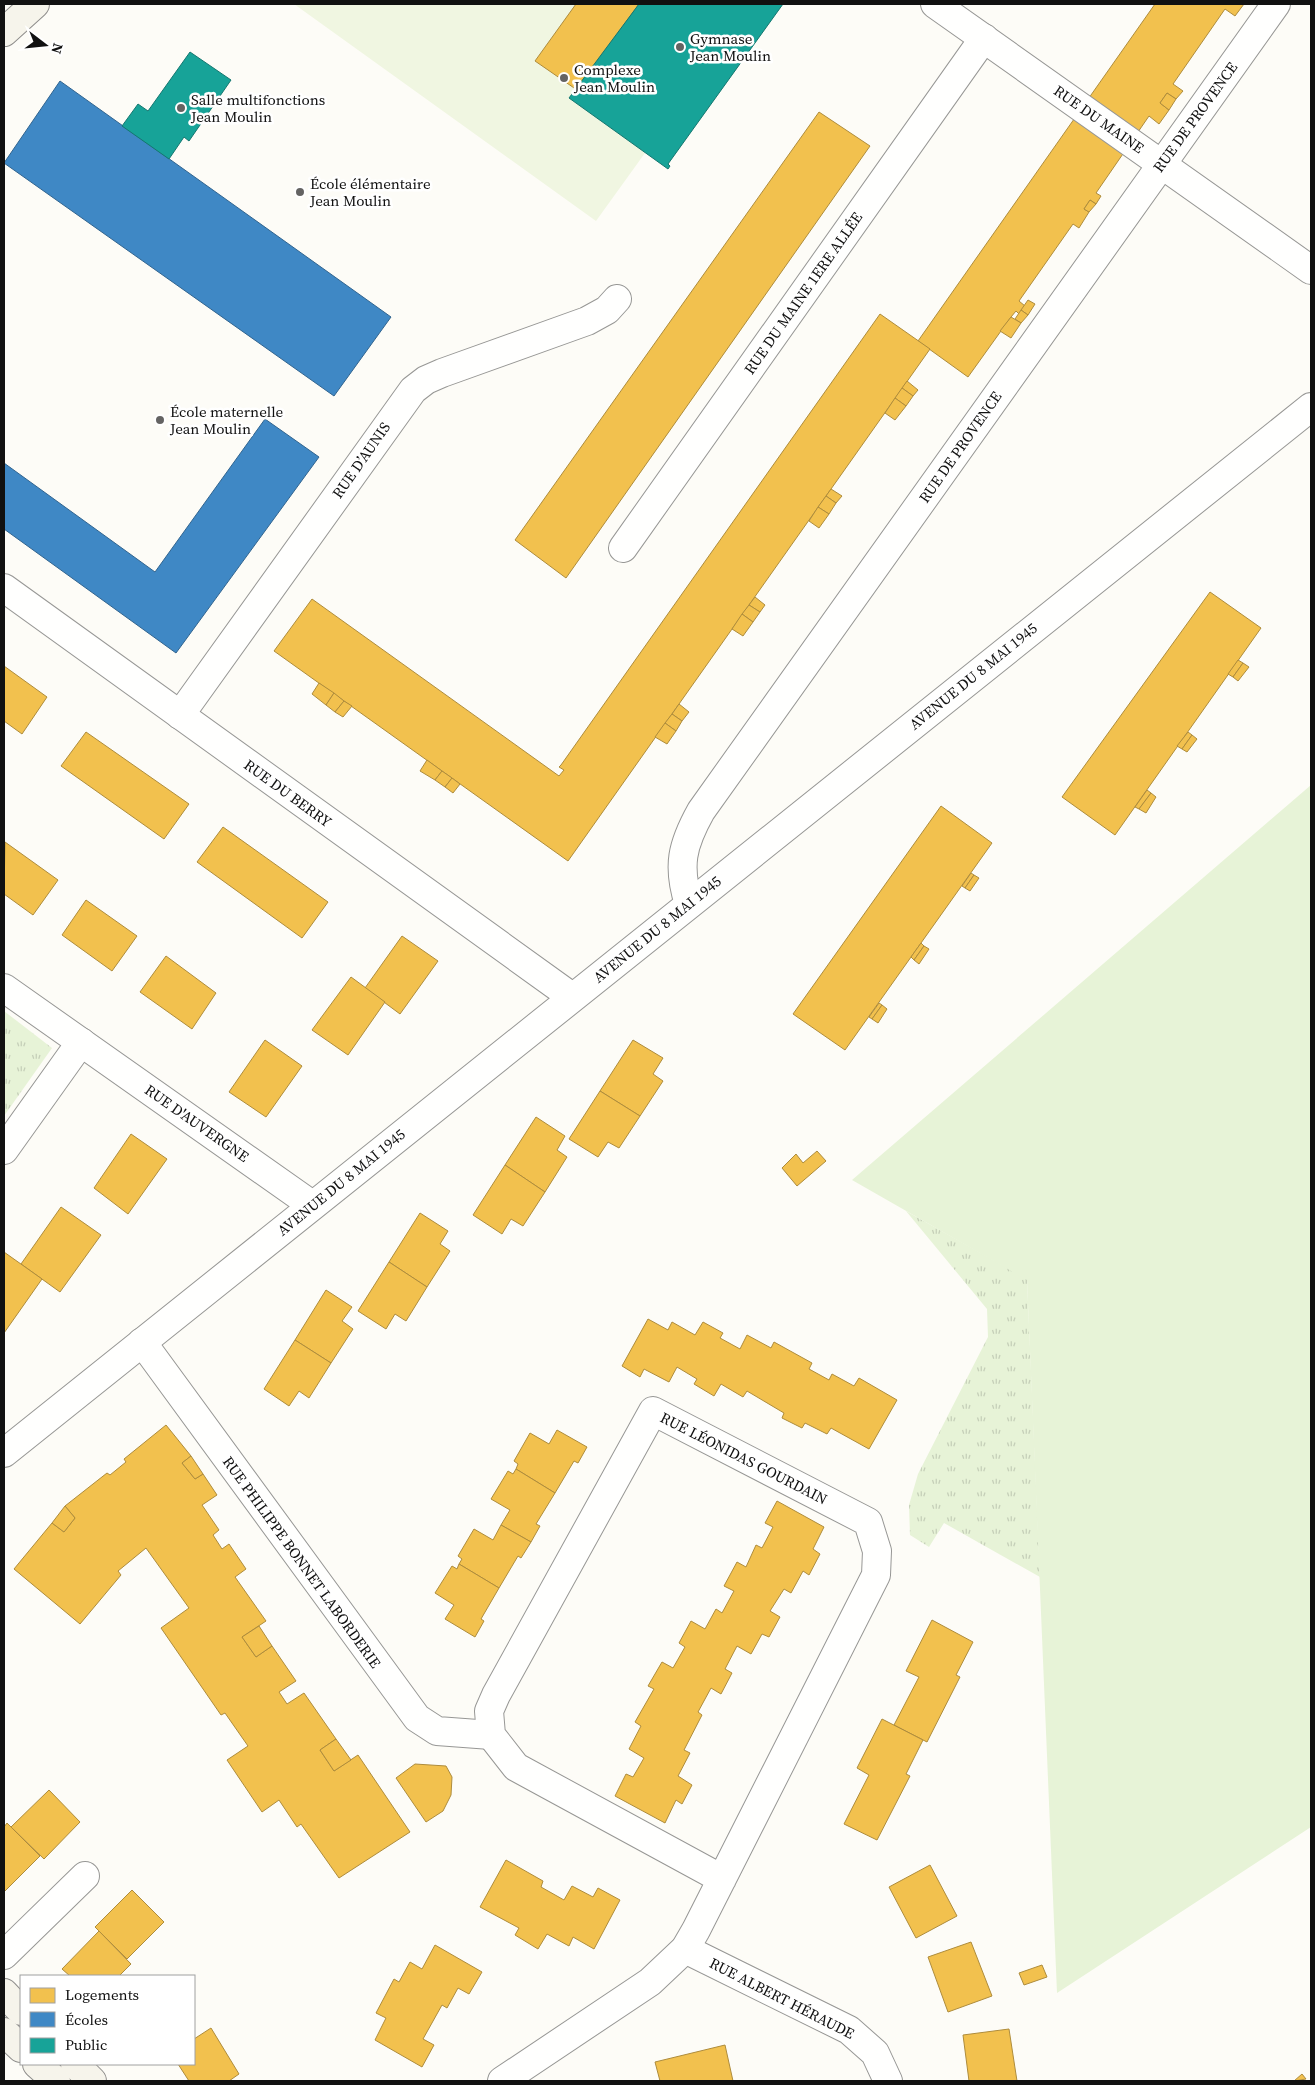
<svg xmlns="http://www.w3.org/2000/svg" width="1315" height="2085" font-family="'Source Serif 4',serif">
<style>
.grass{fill:url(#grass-tufts)}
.garden{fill:#e7f3d7}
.pitch{fill:#f0f6e1}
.homes{fill:#f2c14e;stroke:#ae8c3c}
.schools{fill:#3f88c5;stroke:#31648f}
.public{fill:#17a398;stroke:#157770}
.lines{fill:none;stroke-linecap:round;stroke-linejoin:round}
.street-casing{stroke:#979795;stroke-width:30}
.secondary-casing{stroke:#8e8d8b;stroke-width:30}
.street{stroke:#fffffe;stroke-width:28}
.secondary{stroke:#f6f4eb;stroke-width:28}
.poi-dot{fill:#646362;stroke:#fff;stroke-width:2}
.labels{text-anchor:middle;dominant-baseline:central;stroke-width:5;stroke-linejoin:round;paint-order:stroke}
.poi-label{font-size:15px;fill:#111;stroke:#fff;text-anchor:start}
.street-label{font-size:15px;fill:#111;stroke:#fff}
</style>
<defs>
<pattern id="grass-tufts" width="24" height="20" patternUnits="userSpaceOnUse" patternTransform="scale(1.25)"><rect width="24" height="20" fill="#e7f3d7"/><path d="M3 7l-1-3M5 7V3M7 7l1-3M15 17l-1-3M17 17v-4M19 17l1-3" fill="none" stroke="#c5cfb8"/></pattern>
</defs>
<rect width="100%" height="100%" fill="#fdfcf7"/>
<g class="grass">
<polygon points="4,1011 52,1048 4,1116"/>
<polygon points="906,1211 1027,1279 1040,1577 944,1523 929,1547 910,1535 909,1505 918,1474 988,1337 987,1309"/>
</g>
<polygon class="garden" points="1311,785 1311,1827 1057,1993 1027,1280 852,1180"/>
<polygon class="pitch" points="294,4 783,4 668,164 645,153 596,221"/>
<g class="homes">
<polygon points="576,4 639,4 577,90 535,61"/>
<polygon points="1155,4 1244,4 1235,16 1225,9 1173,84 1183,91 1176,99 1167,93 1160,103 1169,110 1159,124 1149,116 1096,193 1101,196 1096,204 1090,200 1084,209 1089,212 1079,228 1073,224 1019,301 1025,306 1019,314 1016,311 1011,317 968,377 918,341"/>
<polygon points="1167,93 1176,99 1169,110 1160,103"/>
<polygon points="819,112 870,146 566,578 515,540"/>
<polygon points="1090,200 1096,204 1089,212 1084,209"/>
<polygon points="1028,300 1035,304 1028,315 1021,310"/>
<polygon points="1021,310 1028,315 1021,323 1015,319"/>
<polygon points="880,314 930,349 568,861 274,651 312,599 559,776 564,770 559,767 561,765"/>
<polygon points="1011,317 1021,323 1011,338 1000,331"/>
<polygon points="907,381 918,390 913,396 902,388"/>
<polygon points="902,388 913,396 906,406 895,398"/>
<polygon points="895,398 906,406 895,420 885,413"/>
<polygon points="831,489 842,496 836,503 826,496"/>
<polygon points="826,496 836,503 829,514 818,507"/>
<polygon points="818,507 829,514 819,528 809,521"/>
<polygon points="1210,592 1261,628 1115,835 1062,797"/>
<polygon points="755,597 765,605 760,612 749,605"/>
<polygon points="749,605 760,612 753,622 742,614"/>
<polygon points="742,614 753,622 743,636 732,629"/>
<polygon points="1238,660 1243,663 1233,677 1228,674"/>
<polygon points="1243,663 1249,667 1238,681 1233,677"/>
<polygon points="4,666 47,697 22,734 4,721"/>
<polygon points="319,683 334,693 326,705 312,694"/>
<polygon points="334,693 344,701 335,712 326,705"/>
<polygon points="344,701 352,706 343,717 335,712"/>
<polygon points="679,704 689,712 682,721 672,714"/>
<polygon points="672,714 682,721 676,731 665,723"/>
<polygon points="665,723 676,731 667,744 655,737"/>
<polygon points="86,732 189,804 164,839 61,766"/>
<polygon points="1188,732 1192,735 1182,749 1177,746"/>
<polygon points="1192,735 1197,739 1187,752 1182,749"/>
<polygon points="427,760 442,771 435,780 420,771"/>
<polygon points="442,771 452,778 445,787 435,780"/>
<polygon points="452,778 460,784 453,793 445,787"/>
<polygon points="1147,790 1151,793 1139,809 1135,807"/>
<polygon points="1151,793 1156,797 1146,813 1139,809"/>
<polygon points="941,806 992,843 845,1050 793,1014"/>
<polygon points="223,827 328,902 302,938 197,862"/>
<polygon points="5,842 58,880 33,915 4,894"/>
<polygon points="971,873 974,875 965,888 962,886"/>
<polygon points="974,875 979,878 970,891 965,888"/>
<polygon points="86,900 137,936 112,971 62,935"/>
<polygon points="402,936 438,961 400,1014 365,988"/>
<polygon points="921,943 924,946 914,960 911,957"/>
<polygon points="924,946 929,949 919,964 914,960"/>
<polygon points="166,956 216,993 192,1029 140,992"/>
<polygon points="351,977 385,1002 348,1055 312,1030"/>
<polygon points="879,1003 882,1005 872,1019 869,1017"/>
<polygon points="882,1005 887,1009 878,1023 872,1019"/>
<polygon points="265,1040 302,1066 266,1117 229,1092"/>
<polygon points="633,1040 663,1058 653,1074 663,1081 640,1116 600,1091"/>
<polygon points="600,1091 640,1116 619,1148 608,1142 598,1157 569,1139"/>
<polygon points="536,1117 565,1136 557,1150 567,1157 545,1192 505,1165"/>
<polygon points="131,1134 167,1159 128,1214 94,1188"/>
<polygon points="817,1151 826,1161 797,1186 782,1168 796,1154 803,1163"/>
<polygon points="505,1165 545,1192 523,1226 511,1219 502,1234 473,1215"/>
<polygon points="61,1207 101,1235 60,1292 21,1264"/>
<polygon points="420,1213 448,1231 440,1244 450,1251 427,1287 389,1262"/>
<polygon points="4,1252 42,1279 4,1333"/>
<polygon points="389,1262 427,1287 406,1321 395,1314 386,1329 358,1311"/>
<polygon points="326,1290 352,1307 342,1321 353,1329 331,1363 295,1340"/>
<polygon points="648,1319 668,1330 672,1322 695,1335 703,1322 723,1333 720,1338 740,1349 747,1335 771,1348 774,1342 812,1363 809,1369 829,1380 832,1374 854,1386 859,1378 897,1400 869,1449 831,1428 827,1434 805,1423 802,1428 782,1418 784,1413 747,1391 743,1397 721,1384 714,1396 694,1384 697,1379 677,1367 669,1382 644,1369 640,1377 622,1366"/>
<polygon points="295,1340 331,1363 309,1398 299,1391 289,1406 264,1389"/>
<polygon points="166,1425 191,1456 182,1463 195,1479 203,1474 217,1495 202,1505 219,1530 213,1535 222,1549 229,1544 246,1569 235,1577 266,1621 242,1637 256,1657 272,1646 296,1681 279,1692 287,1704 304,1693 336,1739 320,1750 334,1771 358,1755 410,1832 339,1878 301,1824 297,1827 279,1800 262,1812 227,1760 248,1746 225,1713 221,1715 161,1628 189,1608 146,1548 118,1571 121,1575 80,1624 14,1569 52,1523 64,1532 75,1518 65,1506 107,1473 110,1475 126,1462 124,1459"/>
<polygon points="557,1430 587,1447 578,1463 574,1461 555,1493 516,1469 518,1464 514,1461 530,1433 549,1444"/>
<polygon points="191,1456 203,1474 195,1479 182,1463"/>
<polygon points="516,1469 555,1493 536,1524 540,1526 531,1542 501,1525 510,1510 491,1499 508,1471 513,1474"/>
<polygon points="777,1501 824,1527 813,1549 820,1554 809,1575 803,1571 791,1593 784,1589 770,1611 780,1617 769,1637 762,1634 751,1654 737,1646 725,1669 732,1673 721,1694 711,1688 698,1712 702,1715 684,1750 690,1753 678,1776 692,1785 682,1804 676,1800 665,1823 615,1796 626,1774 633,1777 644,1758 629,1749 641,1726 635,1722 654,1689 648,1686 662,1662 673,1668 685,1647 679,1643 691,1621 705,1629 716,1609 722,1613 734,1591 724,1586 737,1562 746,1567 756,1545 762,1548 773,1527 765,1523"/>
<polygon points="65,1506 75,1518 64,1532 52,1523"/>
<polygon points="501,1525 531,1542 521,1558 518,1556 499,1588 459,1564 462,1559 458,1556 474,1529 493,1540"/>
<polygon points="459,1564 499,1588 481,1619 484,1621 475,1637 445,1619 454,1605 435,1593 452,1566 457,1569"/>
<polygon points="932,1620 973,1642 956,1675 960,1677 927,1742 894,1725 919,1677 906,1671"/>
<polygon points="259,1626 272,1646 256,1657 242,1637"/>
<polygon points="882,1719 923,1740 906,1774 910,1776 877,1840 844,1824 869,1775 857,1768"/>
<polygon points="336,1739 351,1760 334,1771 320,1750"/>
<polygon points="415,1764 446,1766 452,1777 451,1795 443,1811 426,1822 396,1778"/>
<polygon points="49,1790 80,1822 44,1859 11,1827"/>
<polygon points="7,1823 40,1856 4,1892 4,1827"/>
<polygon points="506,1860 543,1881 541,1887 564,1900 572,1886 593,1897 598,1888 620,1900 594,1949 573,1937 569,1946 547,1934 538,1949 515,1935 519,1928 480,1907"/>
<polygon points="930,1865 957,1916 916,1938 889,1887"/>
<polygon points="132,1890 164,1922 127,1959 95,1927"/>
<polygon points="99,1931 131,1964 119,1976 70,1976 62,1969"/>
<polygon points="971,1942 992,1996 948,2012 928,1957"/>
<polygon points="435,1945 482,1972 469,1994 458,1988 447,2008 442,2005 423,2039 434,2045 422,2067 375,2040 386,2018 376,2013 394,1979 399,1982 410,1962 422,1969"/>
<polygon points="1042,1965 1047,1977 1024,1985 1019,1973"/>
<polygon points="211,2028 239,2074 229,2081 189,2081 178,2064 194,2064 194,2039"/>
<polygon points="1009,2029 1017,2081 969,2081 963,2035"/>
<polygon points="725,2045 733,2081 660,2081 655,2062"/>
<polygon points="1302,2074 1306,2079 1294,2081"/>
</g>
<g class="schools">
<polygon points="60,81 391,317 334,396 4,163"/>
<polygon points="265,419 319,457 176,653 4,529 4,463 155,572"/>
</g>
<g class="public">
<polygon points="639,4 783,4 668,164 670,166 668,169 569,98"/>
<polygon points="190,52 231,80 189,141 184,137 169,159 122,126 138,104 148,111"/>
</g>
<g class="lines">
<g class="street-casing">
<g id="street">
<polyline points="935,4 1311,270"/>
<polyline points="623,548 984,38"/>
<polyline points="4,588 572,997"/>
<polyline points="180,715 413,390 426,380 442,373 587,321 607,310 617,299"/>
<path d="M689,904c-12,-38 -7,-59 12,-93l575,-807"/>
<polyline points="4,988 312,1205"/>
<polyline points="4,1150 81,1042"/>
<polyline points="142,1342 417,1718 437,1731 491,1735"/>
<polyline points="4,1453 1311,407"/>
<polyline points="685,1949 849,2030 875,2053 888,2081"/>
<polyline points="4,1955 85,1876"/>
<polyline points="502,2081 650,1982 685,1949 696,1930 876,1575 877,1551 868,1522 653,1411 496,1695 489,1711 491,1735 516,1767 722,1879"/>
</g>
</g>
<g class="secondary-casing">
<g id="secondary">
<polyline points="4,32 35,4"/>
<polyline points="4,1993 21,2011"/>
<polyline points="4,2032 21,2048"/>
<polyline points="37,2064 56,2081"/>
<polyline points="75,2064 92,2081"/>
</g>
</g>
<use href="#street" class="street"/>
<use href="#secondary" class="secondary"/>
</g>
<g class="poi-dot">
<circle cx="680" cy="47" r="5"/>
<circle cx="564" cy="78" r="5"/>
<circle cx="181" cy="108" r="5"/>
<circle cx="300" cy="192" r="5"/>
<circle cx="160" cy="420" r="5"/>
</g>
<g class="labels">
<g class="poi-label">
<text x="690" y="38">Gymnase<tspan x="690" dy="17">Jean Moulin</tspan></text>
<text x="574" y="69">Complexe<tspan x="574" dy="17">Jean Moulin</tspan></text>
<text x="191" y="99">Salle multifonctions<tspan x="191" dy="17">Jean Moulin</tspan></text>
<text x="310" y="183">École élémentaire<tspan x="310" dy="17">Jean Moulin</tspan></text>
<text x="170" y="411">École maternelle<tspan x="170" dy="17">Jean Moulin</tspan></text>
</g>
<g class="street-label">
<text transform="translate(1195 117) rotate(-54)">RUE DE PROVENCE</text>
<text transform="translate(1099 119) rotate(35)">RUE DU MAINE</text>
<text transform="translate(803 293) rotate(-55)">RUE DU MAINE 1ERE ALLÉE</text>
<text transform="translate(960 447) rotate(-55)">RUE DE PROVENCE</text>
<text transform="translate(361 460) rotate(-55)">RUE D’AUNIS</text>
<text transform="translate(973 676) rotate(-39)">AVENUE DU 8 MAI 1945</text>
<text transform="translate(288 793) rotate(36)">RUE DU BERRY</text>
<text transform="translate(657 929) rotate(-39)">AVENUE DU 8 MAI 1945</text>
<text transform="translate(197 1123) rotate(35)">RUE D'AUVERGNE</text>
<text transform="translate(341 1182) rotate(-39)">AVENUE DU 8 MAI 1945</text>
<text transform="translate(744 1458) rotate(27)">RUE LÉONIDAS GOURDAIN</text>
<text transform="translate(302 1562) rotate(54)">RUE PHILIPPE BONNET LABORDERIE</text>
<text transform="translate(782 1998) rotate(27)">RUE ALBERT HÉRAUDE</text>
</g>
</g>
<rect width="1315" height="2085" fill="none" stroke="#111111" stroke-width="10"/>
<rect x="20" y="1975" width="175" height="90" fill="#ffffff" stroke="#a0a0a0"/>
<rect x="30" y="1988" width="25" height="15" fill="#f2c14e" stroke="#a0a0a0"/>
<text x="65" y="2000" font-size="15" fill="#111111">Logements</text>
<rect x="30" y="2012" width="25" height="15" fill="#3f88c5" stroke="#a0a0a0"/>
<text x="65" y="2025" font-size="15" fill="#111111">Écoles</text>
<rect x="30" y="2038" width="25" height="15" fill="#17a398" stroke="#a0a0a0"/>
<text x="65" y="2050" font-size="15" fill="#111111">Public</text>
<g transform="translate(45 45) rotate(106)" stroke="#ffffff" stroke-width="4" paint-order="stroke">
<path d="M0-4L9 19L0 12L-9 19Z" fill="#111111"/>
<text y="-8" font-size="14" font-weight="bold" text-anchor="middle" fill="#111111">N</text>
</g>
</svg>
